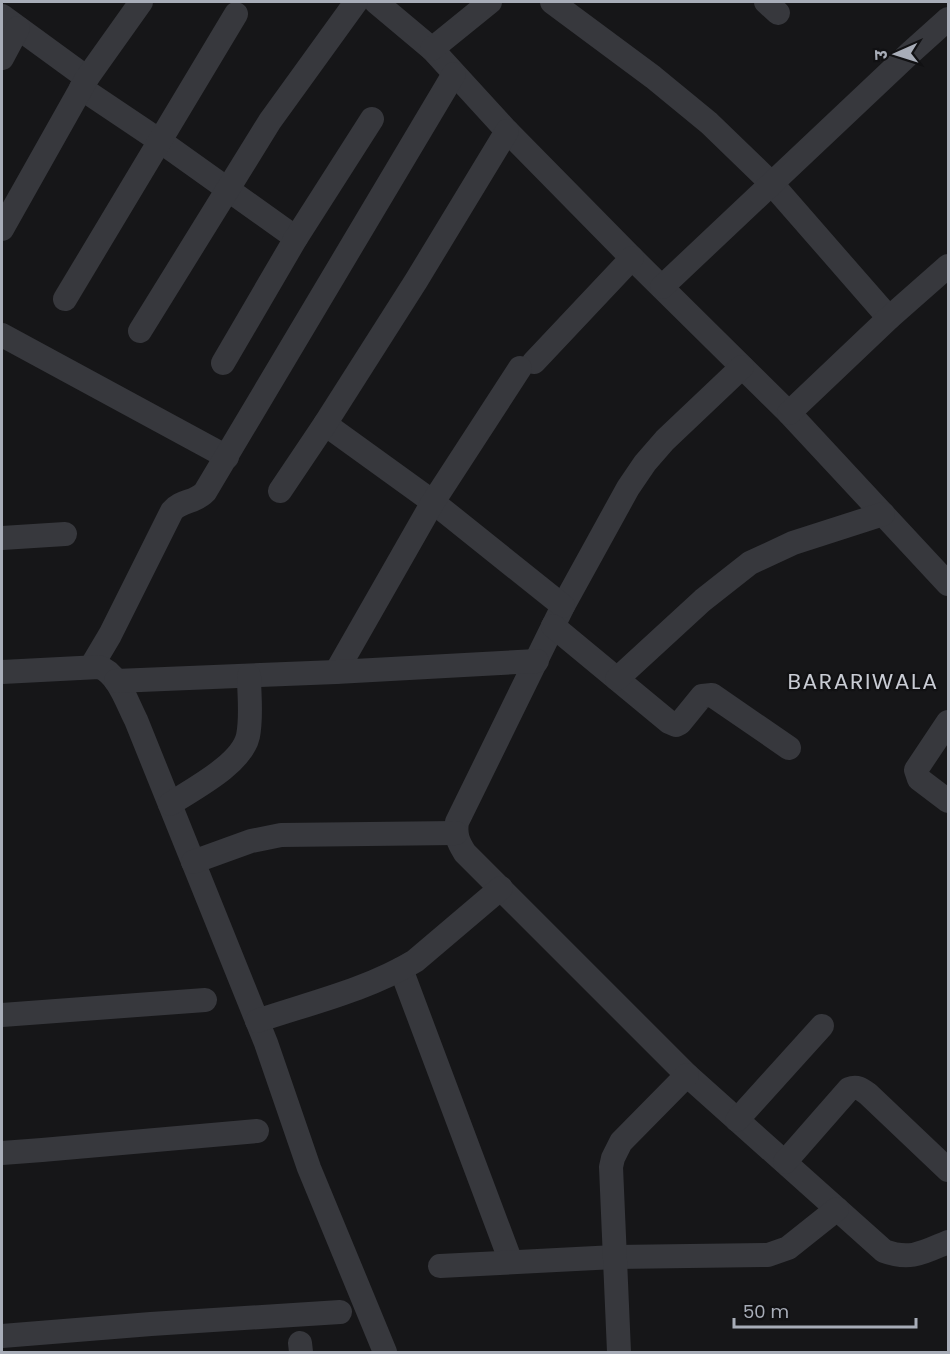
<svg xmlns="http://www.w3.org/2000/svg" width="950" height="1354" font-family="Poppins,'Noto Sans Devanagari',sans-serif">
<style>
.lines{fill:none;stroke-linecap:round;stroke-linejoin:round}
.street{stroke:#37383d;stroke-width:24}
.labels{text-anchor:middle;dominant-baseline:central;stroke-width:4.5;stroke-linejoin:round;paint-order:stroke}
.quarter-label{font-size:22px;letter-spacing:1.5px;fill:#c9ccd4;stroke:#111113}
</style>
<rect width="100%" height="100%" fill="#161618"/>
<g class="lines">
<g class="street">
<polyline points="376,2 432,49 507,131 632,258 789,413 948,584"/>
<polyline points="552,2 653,77 709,123 772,184 889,318"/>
<polyline points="766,2 778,13"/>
<polyline points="2,16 87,78"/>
<polyline points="432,49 490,2"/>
<polyline points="2,58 18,28"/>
<polyline points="81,88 160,141 296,238"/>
<polyline points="2,229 87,78 141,2"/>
<polyline points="662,287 909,54 948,19"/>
<polyline points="65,299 236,14"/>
<polyline points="140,331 270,121 356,2"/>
<polyline points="2,335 227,457"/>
<polyline points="534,362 632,258"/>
<polyline points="223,363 296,238 372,119"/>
<path d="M742,367l-77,73 -20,23 -17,25 -65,118 -106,216c-2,13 1,20 8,31l222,222 197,176c27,10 40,1 64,-9"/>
<polyline points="789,413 889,318 948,266"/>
<polyline points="325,424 433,502 563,606"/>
<polyline points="280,491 325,424 416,281 507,131"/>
<polyline points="2,538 65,534"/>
<polyline points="553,626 669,722 676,725 680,723 702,696 712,695 789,748"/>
<path d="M91,667l19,-32 62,-124c9,-11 23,-8 33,-19l249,-418"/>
<path d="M2,672l97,-5c19,6 28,36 37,53l130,323 43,125 76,184"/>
<polyline points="336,672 433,502 520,368"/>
<polyline points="617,679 703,600 750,563 793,543 883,514"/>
<polyline points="116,681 336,672 537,661"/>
<polyline points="948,722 916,770 919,779 948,801"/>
<path d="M170,804c23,-15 72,-40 78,-68 4,-20 1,-41 1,-60"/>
<polyline points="193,862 251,841 281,835 456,833"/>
<polyline points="401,969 511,1262"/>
<polyline points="2,1015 205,1000"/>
<path d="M257,1021c53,-18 110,-31 158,-60l86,-73"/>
<polyline points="737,1120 822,1026"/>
<polyline points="2,1153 42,1150 257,1131"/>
<path d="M785,1162l64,-73c8,-3 12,0 19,5l80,76"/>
<polyline points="440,1266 615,1257 768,1255 788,1248 837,1209"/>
<polyline points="2,1336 151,1324 340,1312"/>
<polyline points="300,1343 301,1352"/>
<polyline points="619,1352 611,1167 613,1158 621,1142 687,1075"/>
</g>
</g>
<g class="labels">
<g class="quarter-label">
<text x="863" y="681">BARARIWALA</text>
</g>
</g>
<rect width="950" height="1354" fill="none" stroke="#a8adb8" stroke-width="6"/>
<g transform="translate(896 54) rotate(267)" stroke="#111113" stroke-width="4.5" paint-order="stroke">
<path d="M0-4.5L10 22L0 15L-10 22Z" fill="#a8adb8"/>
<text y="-9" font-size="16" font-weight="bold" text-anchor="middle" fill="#a8adb8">उ</text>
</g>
<path d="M734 1318v9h182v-9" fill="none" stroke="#a8adb8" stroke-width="3"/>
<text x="743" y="1318" font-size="18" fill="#a8adb8" stroke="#111113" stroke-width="4.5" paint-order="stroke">50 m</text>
</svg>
